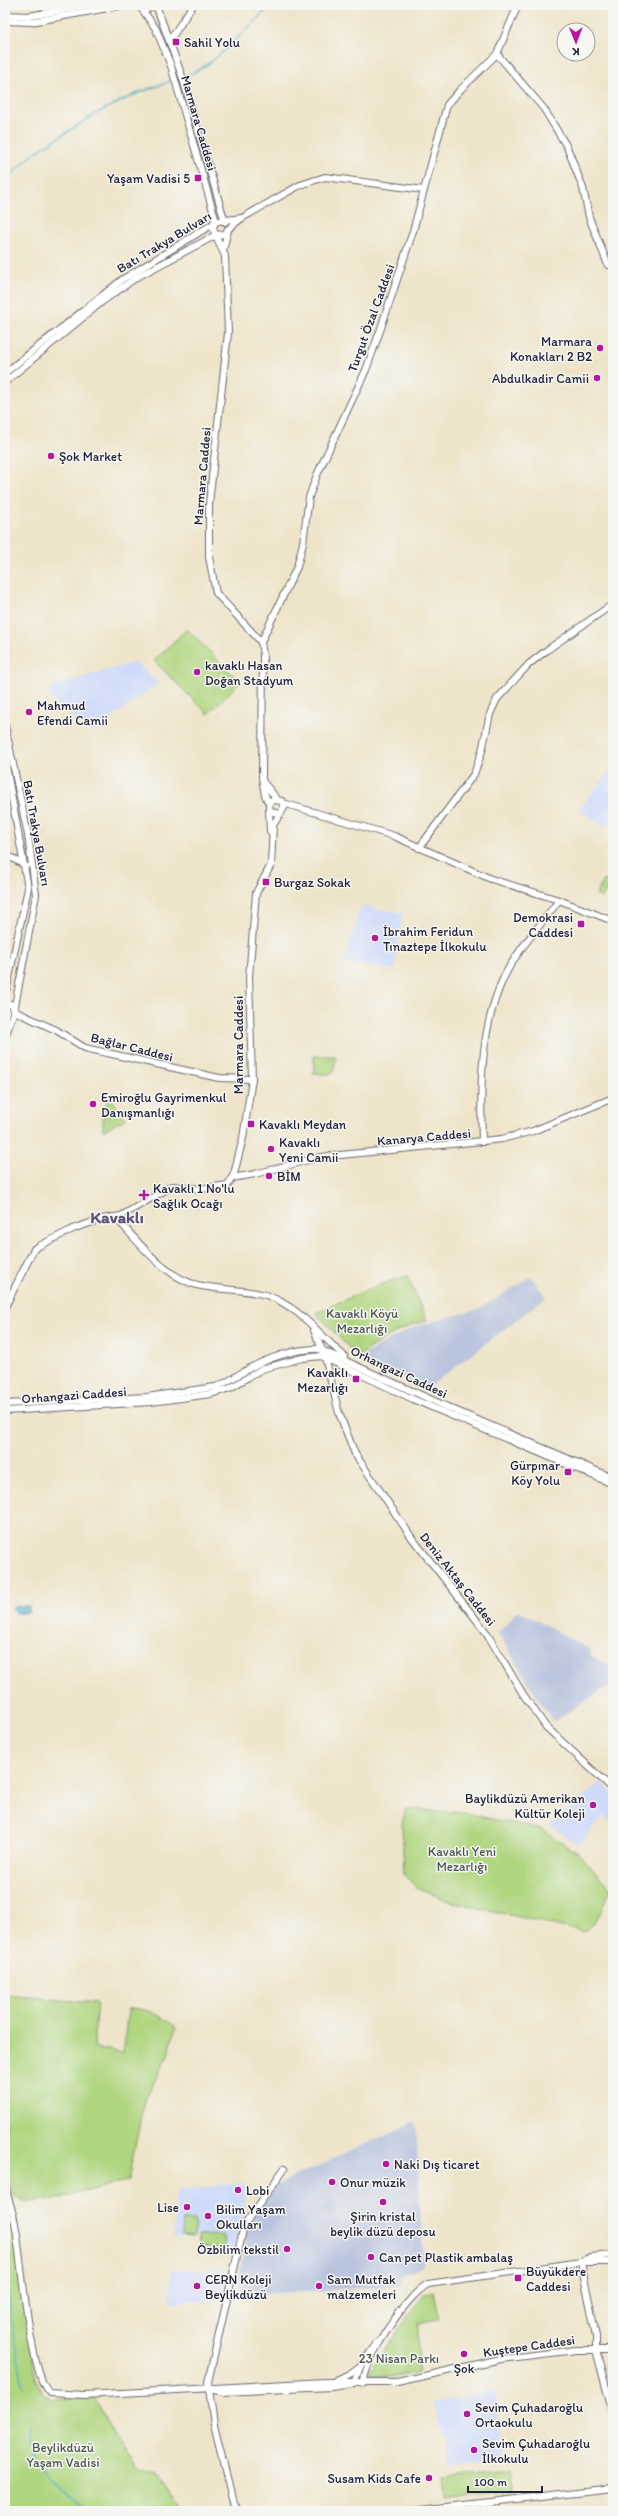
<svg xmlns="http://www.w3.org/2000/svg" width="618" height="2516" font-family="Itim,sans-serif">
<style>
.built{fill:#cedafa}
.industrial{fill:#b9c4de}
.green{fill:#afd57e;stroke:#687c5c}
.water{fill:#46acc6;stroke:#346780}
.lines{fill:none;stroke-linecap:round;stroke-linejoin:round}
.stream{stroke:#46acc6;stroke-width:1.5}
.secondary-casing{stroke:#69666d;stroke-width:8}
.secondary{stroke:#fff;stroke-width:6}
.poi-dot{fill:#b5179e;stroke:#f6f6f2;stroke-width:1.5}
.labels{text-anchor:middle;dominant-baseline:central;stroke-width:3;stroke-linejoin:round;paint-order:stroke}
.poi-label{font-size:13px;fill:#22223b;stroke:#f6f6f2;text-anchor:start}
.street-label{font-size:13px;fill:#22223b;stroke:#f6f6f2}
.park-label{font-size:13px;fill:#4c584f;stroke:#f6f6f2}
.district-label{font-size:17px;font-weight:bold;fill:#5b5679;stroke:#f6f6f2}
</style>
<rect width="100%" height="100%" fill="#f6f6f2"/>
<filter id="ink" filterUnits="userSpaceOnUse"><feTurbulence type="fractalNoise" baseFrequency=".025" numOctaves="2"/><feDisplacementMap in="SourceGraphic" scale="8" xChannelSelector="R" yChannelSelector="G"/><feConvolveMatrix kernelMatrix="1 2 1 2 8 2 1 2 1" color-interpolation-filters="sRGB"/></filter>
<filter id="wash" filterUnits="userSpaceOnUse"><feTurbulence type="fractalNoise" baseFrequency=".012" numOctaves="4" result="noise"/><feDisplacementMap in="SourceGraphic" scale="16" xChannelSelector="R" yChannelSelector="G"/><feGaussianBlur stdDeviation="0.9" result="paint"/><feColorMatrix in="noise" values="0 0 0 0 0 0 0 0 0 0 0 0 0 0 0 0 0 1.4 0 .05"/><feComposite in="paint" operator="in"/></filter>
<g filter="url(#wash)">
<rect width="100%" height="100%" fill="#eee4c9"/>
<g class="built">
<polygon points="136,662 158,683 94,732 88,730 48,696 52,686"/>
<polygon points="613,767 613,818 605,827 579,810"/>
<polygon points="361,906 403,913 394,970 344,963"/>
<polygon points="601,1782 613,1794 613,1824 603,1816 579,1845 549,1825"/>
<polygon points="243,2183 246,2186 246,2196 235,2248 199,2247 198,2236 174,2238 176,2191"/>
<polygon points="171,2270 219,2270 227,2271 221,2295 215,2301 171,2302"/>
<polygon points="495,2390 502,2462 448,2468 446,2438 432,2404"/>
</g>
<g class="industrial">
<polygon points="531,1277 546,1297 425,1390 359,1358 381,1344 416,1326 479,1309"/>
<polygon points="518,1610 591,1650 591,1656 612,1667 613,1683 553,1722 498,1633"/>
<polygon points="416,2121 423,2266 399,2277 399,2286 240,2295 239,2274 248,2225 277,2185"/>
</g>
<g class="green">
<polygon points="187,629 240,682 208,714 154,661"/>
<polygon points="604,880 610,884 602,898 596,895"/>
<polygon points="314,1056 336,1056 334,1072 331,1074 314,1074"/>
<polygon points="109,1095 125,1119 103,1131 103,1117"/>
<path d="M407,1276l20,44c-26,8 -49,20 -69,37l-42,-44 57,-26z"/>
<path d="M406,1809l53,3 82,17 37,24 33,36c-9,16 -10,32 -27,43l-135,-31 -33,-14 -12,-12 -2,-52z"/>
<path d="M5,1995l92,8 -4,44 30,6 5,-44c16,-3 36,8 48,18l-8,28 -24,46 -16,80c-24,4 -88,26 -106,19 -3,-1 -7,-4 -10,-6l-7,-23z"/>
<polygon points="5,2205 15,2238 37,2382 42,2392 52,2399 93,2397 117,2438 138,2468 156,2473 180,2511 5,2511"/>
<polygon points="183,2221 195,2221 194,2237 182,2236"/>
<polygon points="224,2235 225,2248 199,2247 198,2236"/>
<polygon points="433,2292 439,2320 418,2323 418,2372 395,2377 372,2376 369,2372 425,2293"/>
<polygon points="613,2356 613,2398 605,2364 607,2357"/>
<polygon points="507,2472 511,2492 446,2501 444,2479"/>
</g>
<polygon class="water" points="14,1606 29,1606 29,1613 14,1613 12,1608"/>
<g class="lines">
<g class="stream">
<path d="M183,77c37,-13 60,-49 90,-72"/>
<polyline points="5,180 36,152 97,113 138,93 174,80"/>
<polyline points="5,2278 23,2387"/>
<path d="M29,2423c1,9 1,20 3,28 7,24 36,46 56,60"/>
</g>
</g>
</g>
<g filter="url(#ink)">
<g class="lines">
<g class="secondary-casing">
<g id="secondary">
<polyline points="139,5 156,29 171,66 215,218 213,229 225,256 228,333 209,504 209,557 216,593 261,642 263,655 262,778 265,795 269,804"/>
<polyline points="156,5 182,76 225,222"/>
<polyline points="141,7 148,9 153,5"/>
<polyline points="5,15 29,16 90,5"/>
<polyline points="5,21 31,22 124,5"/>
<polyline points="170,40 193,5"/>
<polyline points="497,54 544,109 567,147 583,188 589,217 608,265"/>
<polyline points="223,250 228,230"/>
<polyline points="5,373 123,279 218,221 242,218"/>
<polyline points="5,382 103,301 137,277 216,235 225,234 228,229 242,218 300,185 325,177 424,190"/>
<polyline points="261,642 297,567 303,543 309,497 317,475 366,370 380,331 413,231 447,105 461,89 497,54 518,5"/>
<polyline points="5,726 28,835 36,895 14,1011 5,1037"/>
<polyline points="5,760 28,888 5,996"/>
<polyline points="263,782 277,799"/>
<polyline points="283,803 394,836 491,879 559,900 613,921"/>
<polyline points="269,809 270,831"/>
<polyline points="419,848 474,774 482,751 490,714 497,699 529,664 547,650 613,604"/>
<polyline points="5,854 26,866"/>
<polyline points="5,1004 11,1004 14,1009"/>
<polyline points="14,1011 56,1030 85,1048 219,1078 252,1079"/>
<path d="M482,1142c-2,-54 -2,-114 22,-165 13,-27 37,-52 55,-77"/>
<polyline points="232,1178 255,1174 320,1157 502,1139 533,1131 613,1098"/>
<path d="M116,1218c22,23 48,59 81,67 22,5 47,4 69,10 31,10 55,41 78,61"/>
<polyline points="5,1307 34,1249 39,1246 75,1228 102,1219 121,1216 172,1186 200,1189 228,1185 234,1174 243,1138 252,1079 249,977 256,893 271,865 273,825 284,808 282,801 272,800 269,804 270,811 279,814"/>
<polyline points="314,1330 325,1357 339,1413 355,1454 412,1538 486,1632 523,1694 546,1727 613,1789"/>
<path d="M5,1404l142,-7 68,-10c11,-3 19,-10 30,-16 20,-12 51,-23 74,-22l135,61 159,68"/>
<polyline points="5,1411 151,1402 211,1394 230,1388 262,1369 302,1358 321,1356 415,1400 613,1484"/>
<path d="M5,2187c4,14 9,28 11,42 5,28 14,150 34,164l34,2 241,-13h72l104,-23 75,-9h37"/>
<polyline points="581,2262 596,2336 596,2350 613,2414"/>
<polyline points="581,2262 590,2257 613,2255"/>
<polyline points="336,2380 348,2375 359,2367"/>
<polyline points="354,2383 361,2365 378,2342"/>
<path d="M364,2383c-1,-23 43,-88 64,-99l153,-22h32"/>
<polyline points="209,2389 224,2392 332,2387 351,2384"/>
<polyline points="238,2511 232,2498 214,2424 208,2382 244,2226 284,2169"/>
<polyline points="412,2511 613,2488"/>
</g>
</g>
<use href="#secondary" class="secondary"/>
</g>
</g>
<g class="poi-dot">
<rect x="172" y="38" width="8" height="8" rx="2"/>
<rect x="194" y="174" width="8" height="8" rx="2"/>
<circle cx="600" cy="348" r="4"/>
<circle cx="597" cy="378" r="4"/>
<circle cx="51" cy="456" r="4"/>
<circle cx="197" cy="672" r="4"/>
<circle cx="29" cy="712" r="4"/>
<rect x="262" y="878" width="8" height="8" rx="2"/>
<rect x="577" y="920" width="8" height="8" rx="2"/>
<circle cx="375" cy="938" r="4"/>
<circle cx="93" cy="1104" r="4"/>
<rect x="247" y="1120" width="8" height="8" rx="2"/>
<circle cx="271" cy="1149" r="4"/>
<circle cx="269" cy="1176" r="4"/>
<path d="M142 1189h4v4h4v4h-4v4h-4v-4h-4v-4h4z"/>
<rect x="352" y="1375" width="8" height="8" rx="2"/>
<rect x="564" y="1468" width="8" height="8" rx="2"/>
<circle cx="593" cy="1805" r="4"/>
<circle cx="386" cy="2164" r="4"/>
<circle cx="332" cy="2182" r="4"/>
<circle cx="238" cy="2190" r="4"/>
<circle cx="383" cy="2202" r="4"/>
<circle cx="187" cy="2207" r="4"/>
<circle cx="208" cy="2216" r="4"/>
<circle cx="287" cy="2249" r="4"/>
<circle cx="371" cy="2257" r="4"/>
<rect x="514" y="2274" width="8" height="8" rx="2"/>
<circle cx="197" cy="2286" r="4"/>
<circle cx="319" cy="2286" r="4"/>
<circle cx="464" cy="2354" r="4"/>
<circle cx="467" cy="2414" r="4"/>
<circle cx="474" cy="2450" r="4"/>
<circle cx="429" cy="2478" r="4"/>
</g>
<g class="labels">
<g class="poi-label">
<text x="184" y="42">Sahil Yolu</text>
<text x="190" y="178" text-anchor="end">Yaşam Vadisi 5</text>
<text x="592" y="341" text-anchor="end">Marmara<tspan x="592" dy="15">Konakları 2 B2</tspan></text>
<text x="589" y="378" text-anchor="end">Abdulkadir Camii</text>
<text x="59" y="456">Şok Market</text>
<text x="205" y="665">kavaklı Hasan<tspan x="205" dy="15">Doğan Stadyum</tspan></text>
<text x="37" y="705">Mahmud<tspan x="37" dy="15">Efendi Camii</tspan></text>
<text x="274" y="882">Burgaz Sokak</text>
<text x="573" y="917" text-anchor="end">Demokrasi<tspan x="573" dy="15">Caddesi</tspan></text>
<text x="383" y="931">İbrahim Feridun<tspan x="383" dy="15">Tınaztepe İlkokulu</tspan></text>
<text x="101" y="1097">Emiroğlu Gayrimenkul<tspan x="101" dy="15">Danışmanlığı</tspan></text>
<text x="259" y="1124">Kavaklı Meydan</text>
<text x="279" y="1142">Kavaklı<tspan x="279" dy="15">Yeni Camii</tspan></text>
<text x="277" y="1176">BİM</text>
<text x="153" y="1188">Kavaklı 1 No'lu<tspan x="153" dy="15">Sağlık Ocağı</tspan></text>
<text x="348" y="1372" text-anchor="end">Kavaklı<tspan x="348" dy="15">Mezarlığı</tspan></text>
<text x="560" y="1465" text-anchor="end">Gürpınar<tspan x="560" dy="15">Köy Yolu</tspan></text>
<text x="585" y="1798" text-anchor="end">Baylikdüzü Amerikan<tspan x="585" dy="15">Kültür Koleji</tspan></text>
<text x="394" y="2164">Naki Dış ticaret</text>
<text x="340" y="2182">Onur müzik</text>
<text x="246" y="2190">Lobi</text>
<text x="179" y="2207" text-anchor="end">Lise</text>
<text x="216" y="2209">Bilim Yaşam<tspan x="216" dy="15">Okulları</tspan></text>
<text x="383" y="2216" text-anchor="middle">Şirin kristal<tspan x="383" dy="15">beylik düzü deposu</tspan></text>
<text x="279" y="2249" text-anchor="end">Özbilim tekstil</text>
<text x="379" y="2257">Can pet Plastik ambalaş</text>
<text x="526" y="2271">Büyükdere<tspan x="526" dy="15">Caddesi</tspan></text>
<text x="205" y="2279">CERN Koleji<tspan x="205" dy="15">Beylikdüzü</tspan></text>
<text x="327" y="2279">Sam Mutfak<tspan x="327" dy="15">malzemeleri</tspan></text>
<text x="464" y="2368" text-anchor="middle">Şok</text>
<text x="475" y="2407">Sevim Çuhadaroğlu<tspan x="475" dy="15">Ortaokulu</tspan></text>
<text x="482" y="2443">Sevim Çuhadaroğlu<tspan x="482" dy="15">İlkokulu</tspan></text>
<text x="421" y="2478" text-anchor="end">Susam Kids Cafe</text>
</g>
<g class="street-label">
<text transform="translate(199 123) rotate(74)">Marmara Caddesi</text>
<text transform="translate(164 242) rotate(-31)">Batı Trakya Bulvarı</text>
<text transform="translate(371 318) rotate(-70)">Turgut Özal Caddesi</text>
<text transform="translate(202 476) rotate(-85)">Marmara Caddesi</text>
<text transform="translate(37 833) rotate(80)">Batı Trakya Bulvarı</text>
<text transform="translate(238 1045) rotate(-90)">Marmara Caddesi</text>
<text transform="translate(132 1047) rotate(14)">Bağlar Caddesi</text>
<text transform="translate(424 1137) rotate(-5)">Kanarya Caddesi</text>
<text transform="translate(399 1372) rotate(25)">Orhangazi Caddesi</text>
<text transform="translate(74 1395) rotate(-4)">Orhangazi Caddesi</text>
<text transform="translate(458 1579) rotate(52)">Deniz Aktaş Caddesi</text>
<text transform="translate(529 2346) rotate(-8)">Kuştepe Caddesi</text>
</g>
<g class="park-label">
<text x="362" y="1313">Kavaklı Köyü<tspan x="362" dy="15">Mezarlığı</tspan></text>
<text x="462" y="1851">Kavaklı Yeni<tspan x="462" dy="15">Mezarlığı</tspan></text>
<text x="399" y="2358">23 Nisan Parkı</text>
<text x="63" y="2447">Beylikdüzü<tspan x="63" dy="15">Yaşam Vadisi</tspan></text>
</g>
<g class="district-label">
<text x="117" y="1217">Kavaklı</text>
</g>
</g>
<rect width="618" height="2516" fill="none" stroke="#f6f6f2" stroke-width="20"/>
<g transform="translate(576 42) rotate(179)"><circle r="19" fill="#f6f6f2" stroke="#a1a1a9"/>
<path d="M0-3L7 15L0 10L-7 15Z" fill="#b5179e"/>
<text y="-6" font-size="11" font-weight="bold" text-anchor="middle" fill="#22223b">K</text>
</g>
<path d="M468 2486v6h74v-6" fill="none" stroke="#22223b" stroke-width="2"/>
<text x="474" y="2486" font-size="12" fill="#22223b" stroke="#f6f6f2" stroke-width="3" paint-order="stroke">100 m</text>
</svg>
